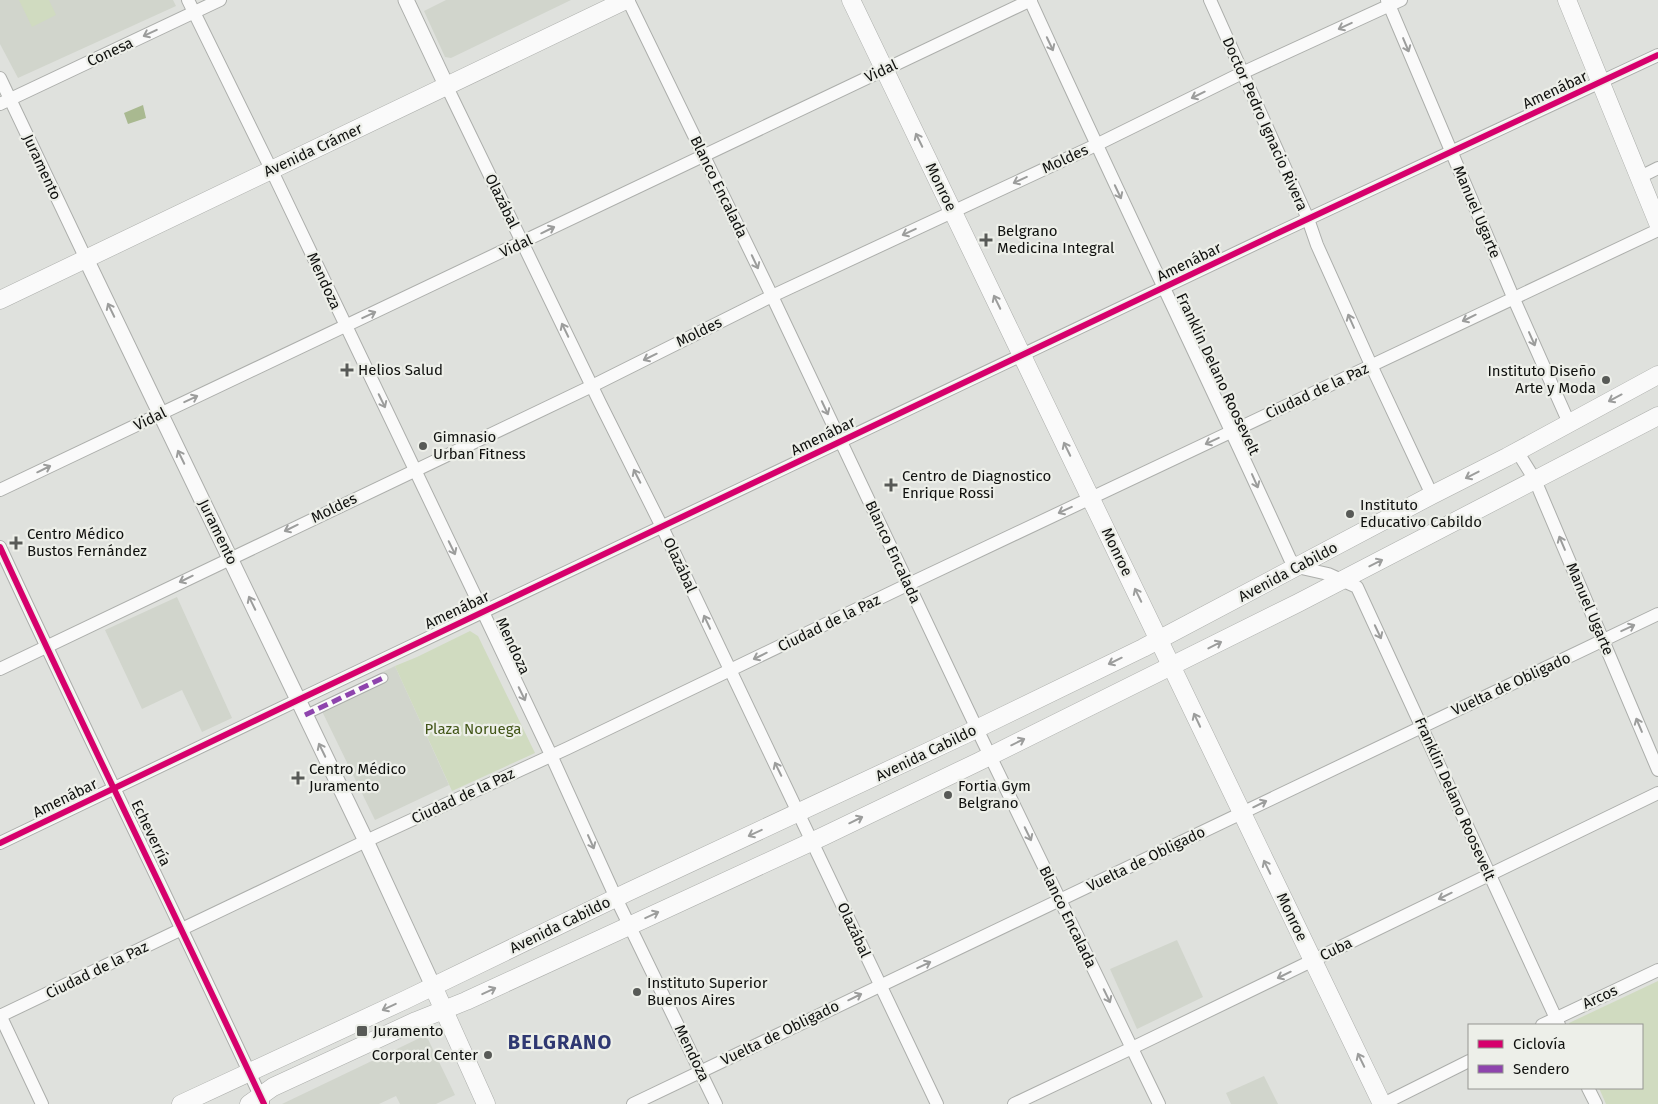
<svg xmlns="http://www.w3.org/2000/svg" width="1658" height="1104" font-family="'Fira Sans',sans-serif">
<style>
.built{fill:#d1d5cc}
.green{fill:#d0dbc0}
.water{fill:#a9b990}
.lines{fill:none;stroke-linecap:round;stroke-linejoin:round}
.pedestrian-casing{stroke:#acaeab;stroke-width:11}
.minor-casing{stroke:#acaeab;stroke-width:14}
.tertiary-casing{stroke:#acaeab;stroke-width:17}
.secondary-casing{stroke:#acaeab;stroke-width:19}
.pedestrian{stroke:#fafafa;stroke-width:9}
.minor{stroke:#fafafa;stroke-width:12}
.tertiary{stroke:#fafafa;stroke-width:15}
.secondary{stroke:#fafafa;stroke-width:18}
.quiet{stroke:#8e44ad;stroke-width:5;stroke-dasharray:10 5;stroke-linecap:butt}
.cycleway-casing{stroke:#edefe9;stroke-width:9}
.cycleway{stroke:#d6006c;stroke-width:6}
.oneway{stroke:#9c9d9c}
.poi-dot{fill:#585a57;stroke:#edefe9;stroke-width:2}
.labels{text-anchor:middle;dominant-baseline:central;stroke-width:4.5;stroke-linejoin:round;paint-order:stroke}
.street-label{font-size:15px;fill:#10110f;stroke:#edefe9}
.poi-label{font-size:15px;fill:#10110f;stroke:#edefe9;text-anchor:start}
.park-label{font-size:15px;fill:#425618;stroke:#edefe9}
.district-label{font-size:20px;font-weight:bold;letter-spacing:1px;fill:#2f3872;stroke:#edefe9}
</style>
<rect width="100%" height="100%" fill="#dfe1dd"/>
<g class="built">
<polygon points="0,0 173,0 176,6 18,78 0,44"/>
<polygon points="446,0 571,0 451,58 445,57 424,11"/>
<polygon points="177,597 232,718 202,732 182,690 142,709 105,630"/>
<polygon points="395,666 449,785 375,820 318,703"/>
<polygon points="1177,940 1203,997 1137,1029 1110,969"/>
<polygon points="426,1035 455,1095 436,1104 400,1104 396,1096 379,1104 282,1104"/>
<polygon points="1264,1076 1278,1104 1231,1104 1226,1093"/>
</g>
<g class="green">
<polygon points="19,0 49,0 56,15 32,27"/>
<polygon points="470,631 478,636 535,753 452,791 395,666 417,657"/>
<polygon points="1658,981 1658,1104 1606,1104 1599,1088 1642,1088 1642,1025 1569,1025 1569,1023"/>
</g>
<polygon class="water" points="143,105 146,118 128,124 124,113"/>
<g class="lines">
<g class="pedestrian-casing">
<polyline id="pedestrian" points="305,715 383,678"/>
</g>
<g class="minor-casing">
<g id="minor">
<polyline points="188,0 271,169 483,612 551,755 616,898 716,1104"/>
<polyline points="628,0 772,296 977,729 1159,1104"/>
<path d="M1030,0c85,187 175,372 260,559l7,8 31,7 29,13 202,438"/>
<polyline points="1210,0 1308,219 1317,245 1371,365 1432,495"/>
<polyline points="1387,0 1513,297 1569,423"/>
<polyline points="0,78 86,259"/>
<polyline points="447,87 600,403 662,527 937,1104"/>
<polyline points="0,104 220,0"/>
<polyline points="1640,177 1658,168"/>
<polyline points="1517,451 1535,480 1658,770"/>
<polyline points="0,490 1031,0"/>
<path d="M0,547c86,186 177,369 263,555"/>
<polyline points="0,669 592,386 772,296 1096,145 1242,73 1401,0"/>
<polyline points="0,843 298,700 1280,232 1658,55"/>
<polyline points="0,1015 42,1104"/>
<polyline points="0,1016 366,841 568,748 909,584 1658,230"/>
<polyline points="1542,1025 1658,970"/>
<polyline points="1588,1088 1596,1104"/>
<polyline points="633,1104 1658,614"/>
<polyline points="1014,1104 1132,1048 1658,793"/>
<polyline points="1383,1104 1469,1061"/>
</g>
</g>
<g class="tertiary-casing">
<g id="tertiary">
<polyline points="406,0 447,87"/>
<polyline points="86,259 366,841 433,986"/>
</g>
</g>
<g class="secondary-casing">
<g id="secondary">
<polyline points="851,0 1382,1104"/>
<polyline points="1567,0 1658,223"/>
<polyline points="0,300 626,0"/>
<polyline points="433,986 486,1104"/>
<polyline points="181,1104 405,1000 628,892 966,734 1143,648 1432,495 1507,457 1658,375"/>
<polyline points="249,1104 273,1087 416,1021 466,1001 642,920 824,836 978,762 1298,603 1658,416"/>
</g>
</g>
<use href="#pedestrian" class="pedestrian"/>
<use href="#minor" class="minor"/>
<use href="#tertiary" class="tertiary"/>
<use href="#secondary" class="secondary"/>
<polyline class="quiet" points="305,715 383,678"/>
<g class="cycleway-casing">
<g id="cycleway">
<path d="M0,547c86,187 177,371 264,557"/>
<polyline points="0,843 298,700 1280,232 1658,55"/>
</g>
</g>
<use href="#cycleway" class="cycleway"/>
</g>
<defs><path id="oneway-shaft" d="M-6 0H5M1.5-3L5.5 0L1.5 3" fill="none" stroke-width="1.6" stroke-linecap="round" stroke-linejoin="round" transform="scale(1.25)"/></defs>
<g class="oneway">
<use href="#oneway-shaft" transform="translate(1345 26) rotate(155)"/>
<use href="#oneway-shaft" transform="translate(150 33) rotate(155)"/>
<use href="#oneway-shaft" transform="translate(1050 44) rotate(65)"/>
<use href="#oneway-shaft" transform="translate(1406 45) rotate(67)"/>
<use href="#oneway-shaft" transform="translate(1198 95) rotate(154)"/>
<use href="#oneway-shaft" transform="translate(919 140) rotate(-116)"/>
<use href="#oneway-shaft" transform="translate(1020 180) rotate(155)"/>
<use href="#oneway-shaft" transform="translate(1118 192) rotate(65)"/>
<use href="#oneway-shaft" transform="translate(548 230) rotate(-26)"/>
<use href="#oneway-shaft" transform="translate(909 232) rotate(155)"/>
<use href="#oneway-shaft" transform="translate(755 262) rotate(65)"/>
<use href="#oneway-shaft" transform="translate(997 302) rotate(-116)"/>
<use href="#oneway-shaft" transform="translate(111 310) rotate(-116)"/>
<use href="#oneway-shaft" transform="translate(369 315) rotate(-25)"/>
<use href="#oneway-shaft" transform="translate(1469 318) rotate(154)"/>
<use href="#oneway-shaft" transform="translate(1351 321) rotate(-114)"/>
<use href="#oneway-shaft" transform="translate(565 330) rotate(-116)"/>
<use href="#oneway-shaft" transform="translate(1532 339) rotate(66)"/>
<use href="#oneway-shaft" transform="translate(650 357) rotate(154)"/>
<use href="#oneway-shaft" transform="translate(1615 398) rotate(152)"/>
<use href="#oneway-shaft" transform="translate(191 399) rotate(-25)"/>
<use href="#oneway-shaft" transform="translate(382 401) rotate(64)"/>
<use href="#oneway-shaft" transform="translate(825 408) rotate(65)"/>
<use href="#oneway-shaft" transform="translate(1212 441) rotate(155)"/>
<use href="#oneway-shaft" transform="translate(1067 449) rotate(-116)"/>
<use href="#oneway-shaft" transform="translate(181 457) rotate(-116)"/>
<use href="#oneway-shaft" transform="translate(44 469) rotate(-26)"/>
<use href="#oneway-shaft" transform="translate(1472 475) rotate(153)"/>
<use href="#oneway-shaft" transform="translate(637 476) rotate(-117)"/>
<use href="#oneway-shaft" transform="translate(1255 481) rotate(66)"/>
<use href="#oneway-shaft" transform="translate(1065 510) rotate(155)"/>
<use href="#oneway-shaft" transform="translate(291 528) rotate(154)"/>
<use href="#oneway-shaft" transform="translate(1562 543) rotate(-113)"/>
<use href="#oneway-shaft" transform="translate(452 548) rotate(64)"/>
<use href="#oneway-shaft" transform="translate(1376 563) rotate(-27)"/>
<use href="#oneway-shaft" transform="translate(186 579) rotate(154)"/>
<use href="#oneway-shaft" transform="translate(1138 595) rotate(-116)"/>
<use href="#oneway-shaft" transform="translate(252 603) rotate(-116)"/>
<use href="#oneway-shaft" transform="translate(707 622) rotate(-115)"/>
<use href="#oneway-shaft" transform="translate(1628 628) rotate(-25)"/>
<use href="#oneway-shaft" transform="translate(1378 632) rotate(65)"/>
<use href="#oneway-shaft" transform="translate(1215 645) rotate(-27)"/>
<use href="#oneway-shaft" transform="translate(760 656) rotate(154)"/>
<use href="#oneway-shaft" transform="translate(1115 661) rotate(154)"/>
<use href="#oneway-shaft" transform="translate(522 694) rotate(64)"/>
<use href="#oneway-shaft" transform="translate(1197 720) rotate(-115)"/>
<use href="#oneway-shaft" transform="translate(1639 725) rotate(-113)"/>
<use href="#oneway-shaft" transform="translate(1018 742) rotate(-26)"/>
<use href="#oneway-shaft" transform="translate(322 750) rotate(-116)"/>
<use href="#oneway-shaft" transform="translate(778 769) rotate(-116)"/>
<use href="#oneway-shaft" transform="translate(1260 804) rotate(-26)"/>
<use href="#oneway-shaft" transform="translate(856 820) rotate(-26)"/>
<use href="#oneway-shaft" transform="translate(755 833) rotate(155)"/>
<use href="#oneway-shaft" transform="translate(1028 834) rotate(64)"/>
<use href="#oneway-shaft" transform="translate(591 842) rotate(66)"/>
<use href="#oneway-shaft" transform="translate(1267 867) rotate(-116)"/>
<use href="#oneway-shaft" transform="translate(1445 896) rotate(154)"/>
<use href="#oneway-shaft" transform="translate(652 915) rotate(-25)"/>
<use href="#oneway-shaft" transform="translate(924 965) rotate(-25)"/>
<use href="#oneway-shaft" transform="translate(1284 975) rotate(154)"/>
<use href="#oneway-shaft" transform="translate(489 991) rotate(-25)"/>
<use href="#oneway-shaft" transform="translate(1107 996) rotate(64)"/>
<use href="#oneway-shaft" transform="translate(855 997) rotate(-26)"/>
<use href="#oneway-shaft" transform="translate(389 1007) rotate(155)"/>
<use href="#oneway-shaft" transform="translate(1361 1060) rotate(-116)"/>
</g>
<g class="poi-dot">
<path d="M983.5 232.5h5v5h5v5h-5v5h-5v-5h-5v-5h5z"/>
<path d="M344.5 362.5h5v5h5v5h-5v5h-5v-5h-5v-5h5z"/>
<circle cx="1606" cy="380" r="5"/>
<circle cx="423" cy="446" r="5"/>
<path d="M888.5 477.5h5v5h5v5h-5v5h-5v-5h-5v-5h5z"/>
<circle cx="1350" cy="514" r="5"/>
<path d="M13.5 535.5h5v5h5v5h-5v5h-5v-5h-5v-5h5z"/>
<path d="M295.5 770.5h5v5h5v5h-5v5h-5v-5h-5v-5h5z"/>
<circle cx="948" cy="795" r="5"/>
<circle cx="637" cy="992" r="5"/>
<rect x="356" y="1025" width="12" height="12" rx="2.5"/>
<circle cx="488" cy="1055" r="5"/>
</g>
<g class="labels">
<g class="street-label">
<text transform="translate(110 52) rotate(-25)">Conesa</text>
<text transform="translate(881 71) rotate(-25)">Vidal</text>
<text transform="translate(1555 90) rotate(-25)">Amenábar</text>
<text transform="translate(1265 124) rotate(66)">Doctor Pedro Ignacio Rivera</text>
<text transform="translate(313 150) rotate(-25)">Avenida Crámer</text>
<text transform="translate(1065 159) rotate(-25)">Moldes</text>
<text transform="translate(42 167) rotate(65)">Juramento</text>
<text transform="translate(719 187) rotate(64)">Blanco Encalada</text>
<text transform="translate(941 187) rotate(64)">Monroe</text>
<text transform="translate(502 201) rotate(64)">Olazábal</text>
<text transform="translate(1477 212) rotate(67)">Manuel Ugarte</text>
<text transform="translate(516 246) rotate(-25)">Vidal</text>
<text transform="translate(1189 262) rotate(-26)">Amenábar</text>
<text transform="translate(324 281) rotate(65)">Mendoza</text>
<text transform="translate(699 332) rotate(-26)">Moldes</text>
<text transform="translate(1218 374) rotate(65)">Franklin Delano Roosevelt</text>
<text transform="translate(1317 391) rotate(-25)">Ciudad de la Paz</text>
<text transform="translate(150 419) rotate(-26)">Vidal</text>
<text transform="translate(823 436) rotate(-26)">Amenábar</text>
<text transform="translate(334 508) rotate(-26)">Moldes</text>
<text transform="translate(218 532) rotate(64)">Juramento</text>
<text transform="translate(893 552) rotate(65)">Blanco Encalada</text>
<text transform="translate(1117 552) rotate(64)">Monroe</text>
<text transform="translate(680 565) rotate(65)">Olazábal</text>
<text transform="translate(1288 572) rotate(-28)">Avenida Cabildo</text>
<text transform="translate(1590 609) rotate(67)">Manuel Ugarte</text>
<text transform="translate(457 610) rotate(-25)">Amenábar</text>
<text transform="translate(829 623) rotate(-26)">Ciudad de la Paz</text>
<text transform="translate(513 646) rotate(65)">Mendoza</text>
<text transform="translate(1511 684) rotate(-25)">Vuelta de Obligado</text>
<text transform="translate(926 753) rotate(-26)">Avenida Cabildo</text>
<text transform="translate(463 796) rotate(-25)">Ciudad de la Paz</text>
<text transform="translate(65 798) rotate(-26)">Amenábar</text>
<text transform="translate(1455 799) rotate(66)">Franklin Delano Roosevelt</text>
<text transform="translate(151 833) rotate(64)">Echeverría</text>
<text transform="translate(1146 859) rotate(-26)">Vuelta de Obligado</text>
<text transform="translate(1068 917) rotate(64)">Blanco Encalada</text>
<text transform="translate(1292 917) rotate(64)">Monroe</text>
<text transform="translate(560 925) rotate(-26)">Avenida Cabildo</text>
<text transform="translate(854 930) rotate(65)">Olazábal</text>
<text transform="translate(1336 949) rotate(-26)">Cuba</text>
<text transform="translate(97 970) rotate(-26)">Ciudad de la Paz</text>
<text transform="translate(1600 997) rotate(-25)">Arcos</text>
<text transform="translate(780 1033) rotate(-26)">Vuelta de Obligado</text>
<text transform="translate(692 1053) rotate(64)">Mendoza</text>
</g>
<g class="poi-label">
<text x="997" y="231">Belgrano<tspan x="997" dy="17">Medicina Integral</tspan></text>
<text x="358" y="370">Helios Salud</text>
<text x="1596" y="371" text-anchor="end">Instituto Diseño<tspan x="1596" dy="17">Arte y Moda</tspan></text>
<text x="433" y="437">Gimnasio<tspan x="433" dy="17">Urban Fitness</tspan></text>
<text x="902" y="476">Centro de Diagnostico<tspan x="902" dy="17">Enrique Rossi</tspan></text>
<text x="1360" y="505">Instituto<tspan x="1360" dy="17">Educativo Cabildo</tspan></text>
<text x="27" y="534">Centro Médico<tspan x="27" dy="17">Bustos Fernández</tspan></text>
<text x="309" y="769">Centro Médico<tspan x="309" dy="17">Juramento</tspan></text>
<text x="958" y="786">Fortia Gym<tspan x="958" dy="17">Belgrano</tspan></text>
<text x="647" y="983">Instituto Superior<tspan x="647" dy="17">Buenos Aires</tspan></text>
<text x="373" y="1031">Juramento</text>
<text x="478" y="1055" text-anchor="end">Corporal Center</text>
</g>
<g class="park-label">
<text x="473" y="729">Plaza Noruega</text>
</g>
<g class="district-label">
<text x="560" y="1042">BELGRANO</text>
</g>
</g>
<rect x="1468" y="1024" width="175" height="65" fill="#edefe9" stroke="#959692"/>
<rect x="1478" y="1040" width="25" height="8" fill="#d6006c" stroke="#959692"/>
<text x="1513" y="1049" font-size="15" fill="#10110f">Ciclovía</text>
<rect x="1478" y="1065" width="25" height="8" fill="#8e44ad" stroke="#959692"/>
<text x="1513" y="1074" font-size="15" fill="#10110f">Sendero</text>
</svg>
